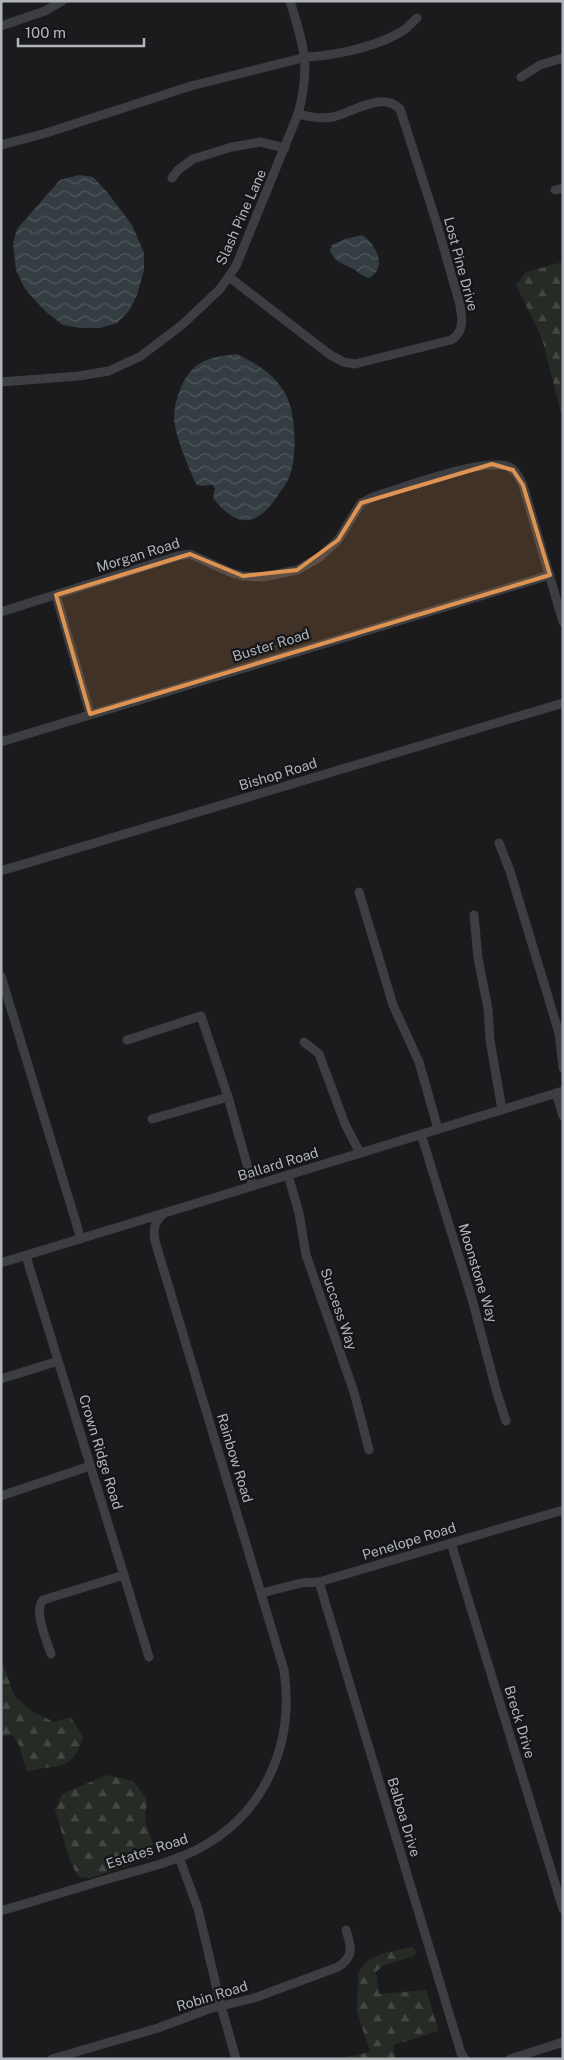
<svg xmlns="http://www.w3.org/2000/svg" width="564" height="2060" font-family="'Public Sans',sans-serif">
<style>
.forest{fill:url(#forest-firs)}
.water{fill:url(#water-waves)}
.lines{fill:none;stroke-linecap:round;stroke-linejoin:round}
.minor{stroke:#3c3e41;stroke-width:9}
.marked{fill:#de9352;fill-opacity:0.2;stroke:#de9352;stroke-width:4;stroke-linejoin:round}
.labels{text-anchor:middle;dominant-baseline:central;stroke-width:4.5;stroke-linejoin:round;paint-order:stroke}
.street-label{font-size:14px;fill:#afb5bb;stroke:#161618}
</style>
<defs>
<pattern id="forest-firs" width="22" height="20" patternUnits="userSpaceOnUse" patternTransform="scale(1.25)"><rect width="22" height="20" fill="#262c25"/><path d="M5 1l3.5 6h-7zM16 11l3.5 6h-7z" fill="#434843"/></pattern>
<pattern id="water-waves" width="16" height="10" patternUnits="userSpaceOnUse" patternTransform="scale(1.25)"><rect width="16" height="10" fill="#343e42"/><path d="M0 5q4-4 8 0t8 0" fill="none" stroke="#4f585b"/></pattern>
</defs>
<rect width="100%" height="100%" fill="#1b1b1d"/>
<g class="forest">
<polygon points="563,262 563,452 562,416 542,338 516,285 526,272"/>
<path d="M1,1657l13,38 17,16 23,11 17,-5 12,20c-12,37 -23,25 -56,35l-8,-27 -7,-10 -11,2z"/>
<polygon points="107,1775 133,1781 147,1799 145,1821 153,1844 150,1858 90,1878 78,1877 69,1858 55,1809 62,1794"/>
<polygon points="413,1947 416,1952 414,1956 384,1965 376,1972 379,1994 426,1990 439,2031 393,2045 396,2059 337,2059 370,2052 357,2011 358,1973 367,1961 384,1953"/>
</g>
<g class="water">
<polygon points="79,175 93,177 107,192 132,225 144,253 144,270 137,295 129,311 117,323 100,328 80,328 63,325 46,312 33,298 24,287 16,270 13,243 17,229 60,180"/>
<path d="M362,235c14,9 26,32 7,43 -7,-2 -8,-4 -14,-8 -11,-7 -18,-5 -25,-19l2,-6 13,-6z"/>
<path d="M237,354c21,11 37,19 49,41 10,19 11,60 4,80 -2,7 -8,14 -12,20 -20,32 -41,34 -65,3l2,-10 -3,-3 -12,1 -4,-2c-7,-16 -22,-50 -22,-67 0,-10 3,-20 7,-30 12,-27 29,-30 56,-33z"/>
</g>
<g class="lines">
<g class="minor">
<polyline points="1,26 45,11 62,1"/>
<polyline points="521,77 540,65 563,58"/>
<path d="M1,145l42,-11 148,-48 115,-29c27,-1 69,-10 93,-24 7,-3 12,-10 18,-15"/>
<polyline points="172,178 178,170 193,159 232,147 260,142 285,148"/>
<polyline points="555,190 563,188"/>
<path d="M229,277l100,77 14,8 12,2 96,-24c14,-8 11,-22 9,-35l-24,-84 -36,-112c-19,-18 -46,3 -67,8 -11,2 -24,0 -35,-3"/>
<path d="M1,382l78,-6 30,-5 32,-15 42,-32 37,-35 16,-23 62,-152c13,-47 6,-68 -8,-113"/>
<polyline points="56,595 90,714"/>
<path d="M1,612l177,-56 12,-2 42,19 11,3 20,1 34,-7 23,-13 18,-17 23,-37 12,-6c27,-8 113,-41 136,-30 7,3 11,12 14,18l40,137"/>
<polyline points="1,742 550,575"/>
<polyline points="499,843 510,871 559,1033 563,1068"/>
<polyline points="1,871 563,703"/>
<polyline points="359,892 393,1005 419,1062 438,1129"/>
<polyline points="474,915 478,958 488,1009 490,1040 502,1110"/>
<polyline points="1,976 81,1239"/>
<polyline points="127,1040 201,1016 228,1097 253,1186"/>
<polyline points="304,1042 319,1054 345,1124 360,1153"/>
<polyline points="556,1093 563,1116"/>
<polyline points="152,1119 228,1097"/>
<polyline points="421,1134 472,1299 497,1393 506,1421"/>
<polyline points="288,1175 299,1213 306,1255 354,1392 369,1450"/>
<polyline points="26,1256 149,1657"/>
<polyline points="1,1263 563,1091"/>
<polyline points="1,1379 58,1361"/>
<polyline points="1,1496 90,1466"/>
<polyline points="451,1543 563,1909"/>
<polyline points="319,1582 461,2053 465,2059"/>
<polyline points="262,1593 301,1583 319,1582 563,1510"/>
<path d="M51,1654c-4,-13 -18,-43 -8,-54l81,-25"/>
<polyline points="179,1857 198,1909 221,2006 236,2059"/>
<path d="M1,1911c37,-11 73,-22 110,-33 27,-8 57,-14 83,-27 70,-34 101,-106 90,-181l-129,-429c-2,-12 -1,-18 8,-27"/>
<path d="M52,2059l106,-31 51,-19 45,-11 84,-31c17,-11 13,-21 8,-37"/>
<polyline points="510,2059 563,2042"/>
</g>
</g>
<path class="marked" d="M492,464l21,6 10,15 27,90 -460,139 -34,-119 134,-41 53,22 54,-6 41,-30 23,-37z"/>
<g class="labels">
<g class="street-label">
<text transform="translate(241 217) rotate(-66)">Slash Pine Lane</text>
<text transform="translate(461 264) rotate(75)">Lost Pine Drive</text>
<text transform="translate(138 555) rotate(-17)">Morgan Road</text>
<text transform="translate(271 645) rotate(-17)">Buster Road</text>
<text transform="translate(278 774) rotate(-17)">Bishop Road</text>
<text transform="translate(278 1164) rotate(-17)">Ballard Road</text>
<text transform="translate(478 1273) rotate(73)">Moonstone Way</text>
<text transform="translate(339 1309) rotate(71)">Success Way</text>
<text transform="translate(101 1452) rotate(73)">Crown Ridge Road</text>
<text transform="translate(235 1458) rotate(73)">Rainbow Road</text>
<text transform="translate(409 1541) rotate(-17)">Penelope Road</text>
<text transform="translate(520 1722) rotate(73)">Breck Drive</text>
<text transform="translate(404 1817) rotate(73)">Balboa Drive</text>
<text transform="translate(147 1851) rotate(-18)">Estates Road</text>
<text transform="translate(212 1996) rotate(-17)">Robin Road</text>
</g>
</g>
<rect width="564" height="2060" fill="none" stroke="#afb5bb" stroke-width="5"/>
<path d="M18 38v8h126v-8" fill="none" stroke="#afb5bb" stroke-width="2.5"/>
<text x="25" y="38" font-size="15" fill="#afb5bb" stroke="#161618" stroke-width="4" paint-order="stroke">100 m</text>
</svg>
